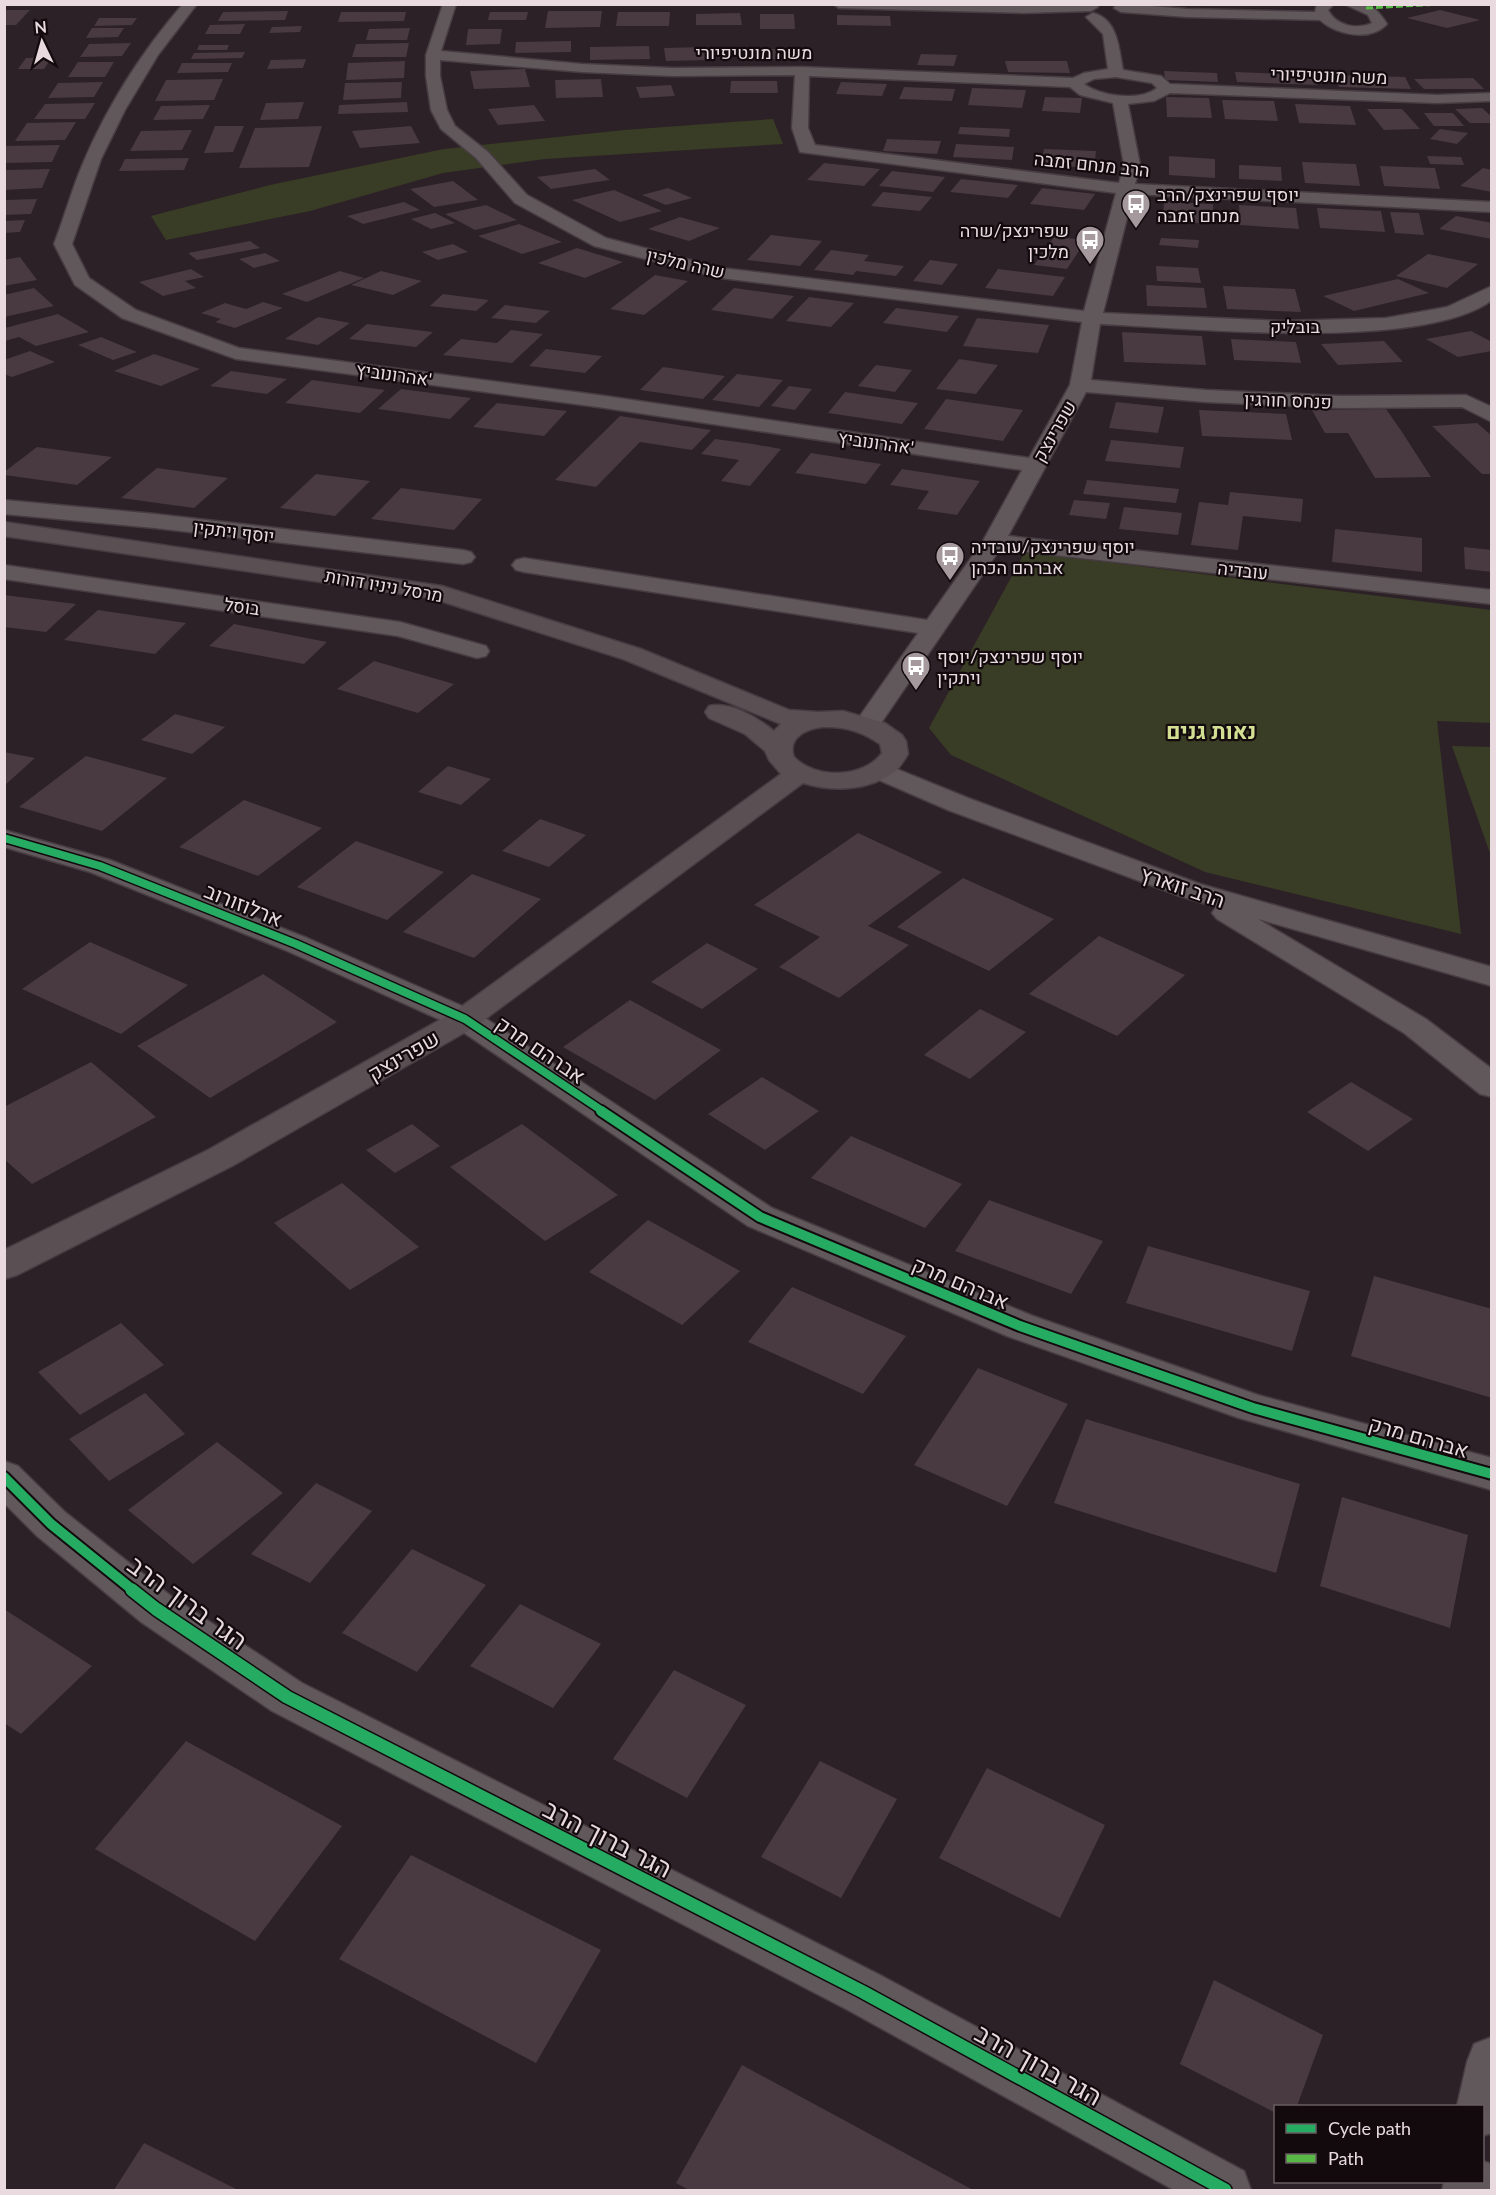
<svg xmlns="http://www.w3.org/2000/svg" width="1496" height="2195" font-family="Lato,Heebo,sans-serif">
<style>
.green{fill:#3a3d25}
.building{fill:#483a40}
.lines{fill:none;stroke-linecap:round;stroke-linejoin:round}
.street-casing{stroke:#463c41;stroke-width:3}
.secondary-casing{stroke:#463c41;stroke-width:3}
.street{fill:#60585b;fill-rule:evenodd}
.secondary{fill:#5a5054;fill-rule:evenodd}
.quiet{stroke:#58b947;stroke-width:3;stroke-dasharray:7 3;stroke-linecap:butt}
.cycleway-far2-casing{stroke:#120a0d;stroke-width:11}
.cycleway-far1-casing{stroke:#120a0d;stroke-width:14}
.cycleway-casing{stroke:#120a0d;stroke-width:16}
.cycleway-far2{stroke:#26ab63;stroke-width:8}
.cycleway-far1{stroke:#26ab63;stroke-width:10}
.cycleway{stroke:#26ab63;stroke-width:13}
.labels{text-anchor:middle;dominant-baseline:central;stroke-width:4.5;stroke-linejoin:round;paint-order:stroke}
.far-street-label{font-size:18px;fill:#e8dadf;stroke:#120a0d}
.far-poi-label{font-size:18px;fill:#e8dadf;stroke:#120a0d;text-anchor:start}
.street-label{font-size:21px;fill:#e8dadf;stroke:#120a0d}
.far-district-label{font-size:22px;font-weight:bold;fill:#d3e094;stroke:#120a0d}
.near-street-label{font-size:26px;fill:#e8dadf;stroke:#120a0d}
</style>
<rect width="100%" height="100%" fill="#2c2126"/>
<g class="green">
<polygon points="773,119 783,144 545,159 443,173 310,211 166,240 151,216 270,185 444,149 624,130"/>
<polygon points="1025,552 1491,610 1491,723 1437,721 1461,934 1205,872 951,755 929,728"/>
<polygon points="1452,746 1491,747 1491,856"/>
</g>
<g class="building">
<polygon points="4,10 30,10 16,25 4,25"/>
<polygon points="1440,10 1480,20 1447,28 1407,18"/>
<polygon points="288,11 285,20 218,21 223,12"/>
<polygon points="548,11 602,11 600,27 545,28"/>
<polygon points="341,12 406,12 404,21 338,22"/>
<polygon points="490,12 528,12 526,20 488,20"/>
<polygon points="618,12 670,12 669,26 616,26"/>
<polygon points="740,13 742,25 696,25 696,14"/>
<polygon points="760,14 794,14 795,29 760,29"/>
<polygon points="837,15 890,16 891,26 837,25"/>
<polygon points="99,18 137,18 132,25 94,26"/>
<polygon points="245,24 240,34 205,34 210,25"/>
<polygon points="302,26 300,32 269,33 272,27"/>
<polygon points="92,28 124,28 118,37 86,38"/>
<polygon points="410,28 407,40 366,40 369,29"/>
<polygon points="468,29 502,29 500,44 466,45"/>
<polygon points="571,41 571,52 515,53 516,42"/>
<polygon points="131,43 122,56 80,57 89,44"/>
<polygon points="409,43 406,57 352,57 356,44"/>
<polygon points="199,45 229,45 227,50 197,50"/>
<polygon points="649,46 650,59 590,60 590,47"/>
<polygon points="707,47 709,60 666,61 664,48"/>
<polygon points="746,49 809,49 810,59 746,59"/>
<polygon points="245,52 242,58 191,59 194,53"/>
<polygon points="921,54 957,55 954,66 917,65"/>
<polygon points="52,57 44,69 18,69 26,58"/>
<polygon points="306,59 303,68 267,69 271,60"/>
<polygon points="405,61 404,78 346,80 348,63"/>
<polygon points="1005,61 1067,61 1070,73 1008,72"/>
<polygon points="78,62 114,62 105,77 68,77"/>
<polygon points="182,63 232,63 228,72 177,73"/>
<polygon points="525,69 530,87 474,89 470,71"/>
<polygon points="1164,71 1217,73 1218,82 1165,80"/>
<polygon points="1235,72 1315,75 1318,85 1237,82"/>
<polygon points="1333,75 1405,77 1411,89 1339,87"/>
<polygon points="1473,78 1484,89 1424,89 1414,79"/>
<polygon points="223,79 214,100 155,101 166,80"/>
<polygon points="601,79 603,97 556,98 555,80"/>
<polygon points="731,81 777,81 778,93 730,93"/>
<polygon points="103,82 94,97 48,98 58,83"/>
<polygon points="402,82 401,98 343,100 345,83"/>
<polygon points="841,82 887,84 882,96 836,94"/>
<polygon points="671,85 675,96 640,98 636,87"/>
<polygon points="904,87 955,89 952,101 899,99"/>
<polygon points="972,88 1026,90 1022,108 968,105"/>
<polygon points="1045,97 1082,98 1080,113 1042,111"/>
<polygon points="1166,97 1209,98 1212,118 1167,117"/>
<polygon points="1222,100 1274,101 1278,121 1225,119"/>
<polygon points="304,102 298,119 260,120 266,103"/>
<polygon points="407,102 408,112 338,114 339,105"/>
<polygon points="95,103 85,119 34,119 45,104"/>
<polygon points="1295,104 1350,106 1356,125 1299,123"/>
<polygon points="210,105 203,119 153,120 161,106"/>
<polygon points="534,105 545,121 498,125 488,109"/>
<polygon points="1482,108 1492,117 1492,123 1470,123 1455,109"/>
<polygon points="1367,109 1402,109 1420,129 1384,130"/>
<polygon points="1424,113 1453,113 1464,126 1434,126"/>
<polygon points="76,122 65,140 15,141 27,123"/>
<polygon points="215,126 244,126 233,152 204,153"/>
<polygon points="322,126 309,167 239,168 255,128"/>
<polygon points="411,126 420,143 360,148 352,131"/>
<polygon points="960,127 1010,129 1009,137 958,134"/>
<polygon points="1440,129 1468,133 1457,144 1430,139"/>
<polygon points="192,130 182,150 130,151 141,131"/>
<polygon points="887,139 941,141 937,154 883,151"/>
<polygon points="956,144 1014,147 1012,160 953,157"/>
<polygon points="60,145 52,162 4,163 6,146"/>
<polygon points="1044,149 1096,151 1094,168 1041,165"/>
<polygon points="1169,156 1215,159 1215,178 1169,175"/>
<polygon points="1427,156 1461,157 1464,165 1430,164"/>
<polygon points="189,158 184,170 119,171 125,159"/>
<polygon points="1302,162 1356,164 1360,186 1305,183"/>
<polygon points="824,163 880,169 864,186 807,180"/>
<polygon points="1239,165 1281,167 1282,181 1239,179"/>
<polygon points="1380,166 1435,168 1440,189 1384,186"/>
<polygon points="1483,168 1492,170 1492,192 1460,186"/>
<polygon points="50,169 42,188 4,190 4,170"/>
<polygon points="595,169 610,180 551,189 537,177"/>
<polygon points="892,171 945,177 933,192 879,186"/>
<polygon points="961,179 1018,185 1008,198 950,192"/>
<polygon points="453,181 478,200 434,207 410,189"/>
<polygon points="668,188 692,198 666,205 642,195"/>
<polygon points="1042,188 1095,194 1084,210 1030,204"/>
<polygon points="614,190 662,211 620,222 572,200"/>
<polygon points="883,192 932,197 920,211 871,206"/>
<polygon points="37,199 31,214 4,215 4,200"/>
<polygon points="404,202 420,210 363,224 347,216"/>
<polygon points="1164,202 1213,204 1214,224 1163,221"/>
<polygon points="486,205 517,220 475,230 445,214"/>
<polygon points="1239,205 1296,208 1299,229 1240,225"/>
<polygon points="1317,208 1381,211 1385,232 1320,228"/>
<polygon points="1390,212 1419,213 1424,235 1395,233"/>
<polygon points="435,213 455,223 431,229 411,219"/>
<polygon points="1456,216 1492,223 1492,239 1439,229"/>
<polygon points="680,217 720,228 689,241 648,229"/>
<polygon points="25,220 20,232 4,233 4,221"/>
<polygon points="519,224 562,242 522,254 478,236"/>
<polygon points="771,235 822,241 800,266 747,260"/>
<polygon points="1054,237 1086,240 1067,269 1034,265"/>
<polygon points="1161,238 1199,240 1198,248 1159,245"/>
<polygon points="250,241 260,248 197,260 188,253"/>
<polygon points="453,244 468,252 438,260 422,252"/>
<polygon points="577,248 623,262 585,278 538,263"/>
<polygon points="831,250 869,255 864,261 904,266 896,276 856,271 853,275 814,270"/>
<polygon points="265,253 280,261 254,268 239,259"/>
<polygon points="1428,254 1478,264 1447,288 1396,276"/>
<polygon points="20,257 37,280 4,286 4,260"/>
<polygon points="930,260 958,264 942,285 913,281"/>
<polygon points="1156,266 1198,268 1201,283 1157,281"/>
<polygon points="191,269 204,277 185,281 196,288 163,296 139,282"/>
<polygon points="998,269 1065,277 1053,296 985,288"/>
<polygon points="340,271 364,278 307,302 282,294"/>
<polygon points="381,271 422,281 393,295 351,285"/>
<polygon points="655,275 688,281 644,315 610,309"/>
<polygon points="1398,279 1429,293 1354,311 1323,296"/>
<polygon points="1146,285 1204,288 1207,308 1147,306"/>
<polygon points="1223,286 1295,289 1301,312 1227,309"/>
<polygon points="34,288 54,306 4,317 4,295"/>
<polygon points="734,288 794,296 772,319 711,310"/>
<polygon points="443,294 489,300 476,311 430,306"/>
<polygon points="809,297 854,303 831,327 786,321"/>
<polygon points="263,302 283,308 235,328 215,322 221,319 201,313 225,303 246,309"/>
<polygon points="505,305 550,311 536,323 491,318"/>
<polygon points="896,308 959,316 947,332 883,323"/>
<polygon points="58,314 89,332 36,346 19,337 5,341 5,328"/>
<polygon points="318,317 350,323 318,345 285,339"/>
<polygon points="977,318 1049,325 1038,353 963,346"/>
<polygon points="367,324 433,332 416,347 349,339"/>
<polygon points="511,330 543,334 512,363 443,355 461,339 497,343"/>
<polygon points="1471,331 1492,342 1492,351 1458,357 1426,339"/>
<polygon points="1122,332 1202,336 1206,365 1124,362"/>
<polygon points="101,337 137,352 113,360 78,345"/>
<polygon points="1231,339 1296,342 1301,363 1234,360"/>
<polygon points="1384,341 1403,362 1338,365 1321,344"/>
<polygon points="546,349 602,356 585,373 529,366"/>
<polygon points="30,351 55,362 12,377 4,374 4,360"/>
<polygon points="154,354 200,369 161,386 114,371"/>
<polygon points="959,359 998,365 976,394 936,389"/>
<polygon points="876,365 912,370 895,392 858,386"/>
<polygon points="663,367 725,376 703,399 640,390"/>
<polygon points="231,371 287,379 267,394 210,386"/>
<polygon points="737,374 783,380 759,407 712,400"/>
<polygon points="312,380 385,390 360,413 285,403"/>
<polygon points="789,386 812,389 795,410 771,406"/>
<polygon points="401,389 471,398 450,419 378,409"/>
<polygon points="845,392 918,403 902,424 828,413"/>
<polygon points="946,399 1023,410 1003,441 924,429"/>
<polygon points="1116,402 1164,407 1158,433 1109,428"/>
<polygon points="497,403 567,411 544,436 473,427"/>
<polygon points="1386,409 1402,432 1431,477 1375,478 1348,433 1325,433 1312,410"/>
<polygon points="1199,410 1286,414 1292,440 1202,436"/>
<polygon points="620,416 711,430 692,450 640,442 596,487 555,480"/>
<polygon points="1477,423 1492,436 1492,474 1482,474 1432,426"/>
<polygon points="715,439 753,444 781,449 750,486 721,481 739,460 701,454"/>
<polygon points="1111,440 1184,447 1180,468 1105,461"/>
<polygon points="37,447 112,457 77,485 4,475 4,472"/>
<polygon points="811,453 881,464 866,484 795,473"/>
<polygon points="157,468 228,478 194,508 121,498"/>
<polygon points="902,469 980,481 957,515 917,509 929,491 890,485"/>
<polygon points="316,474 370,481 335,516 280,508"/>
<polygon points="1087,480 1179,489 1176,503 1083,494"/>
<polygon points="401,488 482,499 454,530 371,519"/>
<polygon points="1230,492 1303,499 1301,522 1243,516 1238,550 1191,545 1199,502 1228,505"/>
<polygon points="1074,500 1110,503 1106,519 1069,515"/>
<polygon points="1124,507 1182,513 1178,535 1119,529"/>
<polygon points="1335,529 1422,538 1422,572 1332,562"/>
<polygon points="1464,547 1492,550 1492,572 1465,569"/>
<polygon points="4,595 76,604 46,632 4,627"/>
<polygon points="98,610 186,623 155,654 64,640"/>
<polygon points="234,624 327,642 304,664 209,646"/>
<polygon points="374,661 454,684 418,713 337,689"/>
<polygon points="175,714 225,727 192,754 141,740"/>
<polygon points="4,752 35,758 4,786"/>
<polygon points="86,756 167,778 102,831 19,807"/>
<polygon points="448,766 491,779 461,805 418,792"/>
<polygon points="244,800 322,828 258,876 179,847"/>
<polygon points="540,819 586,835 549,867 502,851"/>
<polygon points="858,833 942,872 868,926 909,945 839,998 779,967 820,937 754,905"/>
<polygon points="356,841 444,872 387,920 297,887"/>
<polygon points="472,874 541,899 474,958 403,932"/>
<polygon points="963,878 1054,919 989,971 897,927"/>
<polygon points="1099,936 1185,975 1117,1036 1029,994"/>
<polygon points="90,942 188,985 121,1034 22,989"/>
<polygon points="707,943 758,969 702,1009 651,982"/>
<polygon points="263,974 337,1022 210,1098 137,1046"/>
<polygon points="630,1000 721,1050 655,1100 563,1047"/>
<polygon points="980,1009 1026,1032 970,1079 924,1055"/>
<polygon points="91,1062 156,1117 32,1184 4,1159 4,1107"/>
<polygon points="762,1077 819,1111 765,1150 708,1114"/>
<polygon points="1351,1082 1413,1119 1368,1151 1307,1112"/>
<polygon points="412,1124 440,1146 395,1173 366,1150"/>
<polygon points="522,1124 618,1195 545,1241 450,1167"/>
<polygon points="851,1136 962,1184 925,1228 811,1178"/>
<polygon points="342,1183 419,1247 350,1290 274,1223"/>
<polygon points="989,1200 1103,1241 1071,1294 955,1251"/>
<polygon points="648,1220 740,1271 682,1325 589,1272"/>
<polygon points="1148,1246 1310,1291 1292,1351 1126,1303"/>
<polygon points="1374,1276 1492,1309 1492,1398 1351,1356"/>
<polygon points="792,1287 906,1336 863,1394 748,1342"/>
<polygon points="121,1323 164,1365 80,1415 38,1372"/>
<polygon points="978,1368 1068,1404 1007,1506 914,1465"/>
<polygon points="145,1393 185,1434 109,1481 69,1439"/>
<polygon points="1086,1419 1300,1484 1276,1573 1054,1503"/>
<polygon points="217,1442 283,1493 193,1564 128,1510"/>
<polygon points="316,1483 372,1511 310,1583 251,1554"/>
<polygon points="1342,1497 1468,1535 1450,1628 1320,1586"/>
<polygon points="412,1549 486,1585 417,1672 342,1633"/>
<polygon points="520,1604 601,1644 553,1708 470,1666"/>
<polygon points="4,1609 92,1666 21,1734 4,1723"/>
<polygon points="674,1670 746,1705 687,1798 613,1759"/>
<polygon points="186,1741 342,1826 255,1941 95,1849"/>
<polygon points="820,1761 897,1799 841,1898 761,1857"/>
<polygon points="987,1768 1105,1825 1060,1918 939,1858"/>
<polygon points="411,1855 601,1950 536,2063 339,1959"/>
<polygon points="1214,1980 1323,2035 1297,2106 1276,2106 1276,2113 1180,2064"/>
<polygon points="742,2065 973,2190 689,2190 676,2183"/>
<polygon points="144,2143 238,2190 114,2190"/>
</g>
<g class="lines">
<g class="street-casing">
<g id="street">
<path d="M183,4h14l-39,51 -33,55 -24,49 -29,85 17,34 47,32 103,38 359,47 431,63 41,-73 12,-63 -361,-44 -127,-32 -79,-43 -39,-45 -35,-29 -10,-19 -5,-34v-21l17,-51h13l-15,47 141,13 90,4 130,-1 271,11 11,-5 24,-4 -5,-35 -17,-17 7,-4c25,6 26,36 30,57l38,6 9,8 267,11 55,-2v8l-55,2 -267,-10 -16,8 -26,3 12,61 -5,19 357,18v10l-359,-18 -30,119 179,8 104,-3 61,-11 45,-21v14c-69,52 -304,28 -392,24l-9,56 115,10 134,6 126,-1 26,12v15l-30,-15 -122,1 -134,-6 -120,-10 -78,144 484,54v14l-492,-55 -123,180 -9,2 -9,-2 -4,-6 63,-90 -394,-61 -8,-2 -4,-5 4,-5 8,-2 403,62 56,-79 39,-71 -424,-63 -362,-48 -114,-41 -47,-33 -21,-41c11,-28 18,-56 30,-83 24,-56 59,-111 99,-157zM440,60l142,12 90,4 123,-1 -3,53 8,24 316,41 -32,118 -363,-43 -115,-30 -79,-43 -39,-43 -33,-26 -8,-16 -7,-34zM809,76l261,11 10,8 33,8 11,62 -5,18 -304,-38 -7,-17zM1116,77l36,6 5,5c-17,14 -57,8 -73,-4l10,-5z"/>
<polygon points="833,4 1096,4 1098,7 1091,11 1023,13 839,8"/>
<path d="M1128,4l59,5 128,3 2,-8h17l-6,6c8,16 29,20 44,13l-4,-8 -24,-11c23,0 30,-1 43,20 -16,18 -51,11 -67,-4l-133,-3 -66,-5 -7,-4 2,-3z"/>
<polygon points="4,500 155,514 463,550 471,552 475,557 471,562 463,564 155,528 4,514"/>
<polygon points="4,565 400,622 486,646 489,651 486,656 477,658 398,636 4,579"/>
<polygon points="882,763 968,798 1200,884 1492,967 1492,986 1258,919 1426,1019 1492,1069 1492,1097 1480,1094 1404,1033 1217,919 1212,913 1216,907 1180,896 948,810 872,777 868,771 872,765"/>
<polygon points="4,830 110,860 307,938 476,1012 772,1208 1033,1316 1258,1395 1492,1458 1492,1490 1239,1418 1007,1336 748,1226 454,1026 285,950 90,872 4,847"/>
<polygon points="4,1461 18,1466 65,1512 171,1596 302,1683 880,1975 1244,2171 1251,2190 1174,2190 846,2009 272,1711 141,1622 37,1536 4,1503"/>
<polygon points="1492,2037 1492,2133 1482,2136 1482,2106 1457,2106 1467,2062 1474,2044"/>
<polygon points="1482,2161 1489,2163 1492,2170 1492,2190 1442,2190 1444,2182 1482,2182"/>
</g>
</g>
<g class="secondary-casing">
<path id="secondary" d="M4,522l438,64 199,63 148,61 29,2 25,-1 42,12 17,12 4,6 2,13c-4,6 -8,14 -14,18 -25,19 -62,20 -91,11l-327,243 -244,140 -215,109 -13,4v-29l204,-100 246,-138 327,-238 -12,-14 -4,-9 -20,-17 -36,-16 -4,-6 4,-6c21,-5 49,12 65,25l7,-7 -158,-65 -192,-61 -427,-62zM822,727c22,-1 40,4 58,17l2,9c-19,26 -67,26 -88,4 -7,-19 12,-28 28,-30z"/>
</g>
<use href="#street" class="street"/>
<use href="#secondary" class="secondary"/>
<polyline class="quiet" points="1366,8 1441,4"/>
<g class="cycleway-far2-casing">
<polyline id="cycleway-far2" points="4,838 100,866 296,944 465,1019 604,1112"/>
</g>
<g class="cycleway-far1-casing">
<g id="cycleway-far1">
<polyline points="601,1111 760,1217 1020,1326 1253,1408 1492,1474"/>
<polyline points="4,1477 51,1524 134,1591"/>
</g>
</g>
<g class="cycleway-casing">
<polyline id="cycleway" points="132,1590 156,1609 287,1697 863,1992 1225,2190"/>
</g>
<use href="#cycleway-far2" class="cycleway-far2"/>
<use href="#cycleway-far1" class="cycleway-far1"/>
<use href="#cycleway" class="cycleway"/>
</g>
<defs>
<g id="bus-pin" transform="scale(1.5)"><path d="M0 17L-7.5 6A9.5 9.5 0 1 1 7.5 6Z" fill="#a6999e" stroke="#120a0d"/><path d="M-5-6H5V4H4V6H2V4H-2V6H-4V4H-5ZM-3.5-4V0h7V-4ZM-3.5 1.2v1.5H-2V1.2ZM2 1.2v1.5H3.5V1.2Z" fill="#fff"/></g>
</defs>
<g fill-rule="evenodd">
<use href="#bus-pin" x="1136" y="204"/>
<use href="#bus-pin" x="1090" y="240"/>
<use href="#bus-pin" x="950" y="556"/>
<use href="#bus-pin" x="916" y="666"/>
</g>
<g class="labels">
<g class="far-street-label">
<text x="754" y="52">משה מונטיפיורי</text>
<text transform="translate(1329 75) rotate(2)">משה מונטיפיורי</text>
<text transform="translate(1092 164) rotate(6)">הרב מנחם זמבה</text>
<text transform="translate(686 263) rotate(13)">שרה מלכין</text>
<text x="1295" y="326">בובליק</text>
<text transform="translate(394 374) rotate(8)">אהרונוביץ'</text>
<text transform="translate(1288 400) rotate(2)">פנחס חורגין</text>
<text transform="translate(1054 431) rotate(-60)">שפרינצק</text>
<text transform="translate(876 442) rotate(8)">אהרונוביץ'</text>
<text transform="translate(234 531) rotate(7)">יוסף ויתקין</text>
<text transform="translate(1243 570) rotate(6)">עובדיה</text>
<text transform="translate(384 585) rotate(10)">מרסל ניניו דורות</text>
<text transform="translate(242 606) rotate(8)">בוסל</text>
</g>
<g class="far-poi-label">
<text x="1157" y="194">יוסף שפרינצק/הרב<tspan x="1157" dy="21">מנחם זמבה</tspan></text>
<text x="1069" y="230" text-anchor="end">שפרינצק/שרה<tspan x="1069" dy="21">מלכין</tspan></text>
<text x="971" y="546">יוסף שפרינצק/עובדיה<tspan x="971" dy="21">אברהם הכהן</tspan></text>
<text x="937" y="656">יוסף שפרינצק/יוסף<tspan x="937" dy="21">ויתקין</tspan></text>
</g>
<g class="street-label">
<text transform="translate(1183 886) rotate(19)">הרב זוארץ</text>
<text transform="translate(244 904) rotate(22)">ארלוזורוב</text>
<text transform="translate(541 1049) rotate(34)">אברהם מרק</text>
<text transform="translate(403 1055) rotate(-30)">שפרינצק</text>
<text transform="translate(961 1282) rotate(23)">אברהם מרק</text>
<text transform="translate(1419 1436) rotate(16)">אברהם מרק</text>
</g>
<g class="far-district-label">
<text x="1211" y="730">נאות גנים</text>
</g>
<g class="near-street-label">
<text transform="translate(188 1602) rotate(36)">הגר ברוך הרב</text>
<text transform="translate(608 1838) rotate(27)">הגר ברוך הרב</text>
<text transform="translate(1039 2064) rotate(29)">הגר ברוך הרב</text>
</g>
</g>
<rect width="1496" height="2195" fill="none" stroke="#e8dadf" stroke-width="12"/>
<rect x="1274" y="2105" width="210" height="78" fill="#120a0d" stroke="#685d61" stroke-width="1.5"/>
<rect x="1286" y="2124" width="30" height="9" fill="#26ab63" stroke="#685d61" stroke-width="1.5"/>
<text x="1328" y="2135" font-size="18" fill="#e8dadf">Cycle path</text>
<rect x="1286" y="2154" width="30" height="9" fill="#58b947" stroke="#685d61" stroke-width="1.5"/>
<text x="1328" y="2165" font-size="18" fill="#e8dadf">Path</text>
<g transform="translate(42 42) rotate(355)" stroke="#120a0d" stroke-width="4.5" paint-order="stroke">
<path d="M0-4.5L10 22L0 15L-10 22Z" fill="#e8dadf"/>
<text y="-9" font-size="16" font-weight="bold" text-anchor="middle" fill="#e8dadf">N</text>
</g>
</svg>
